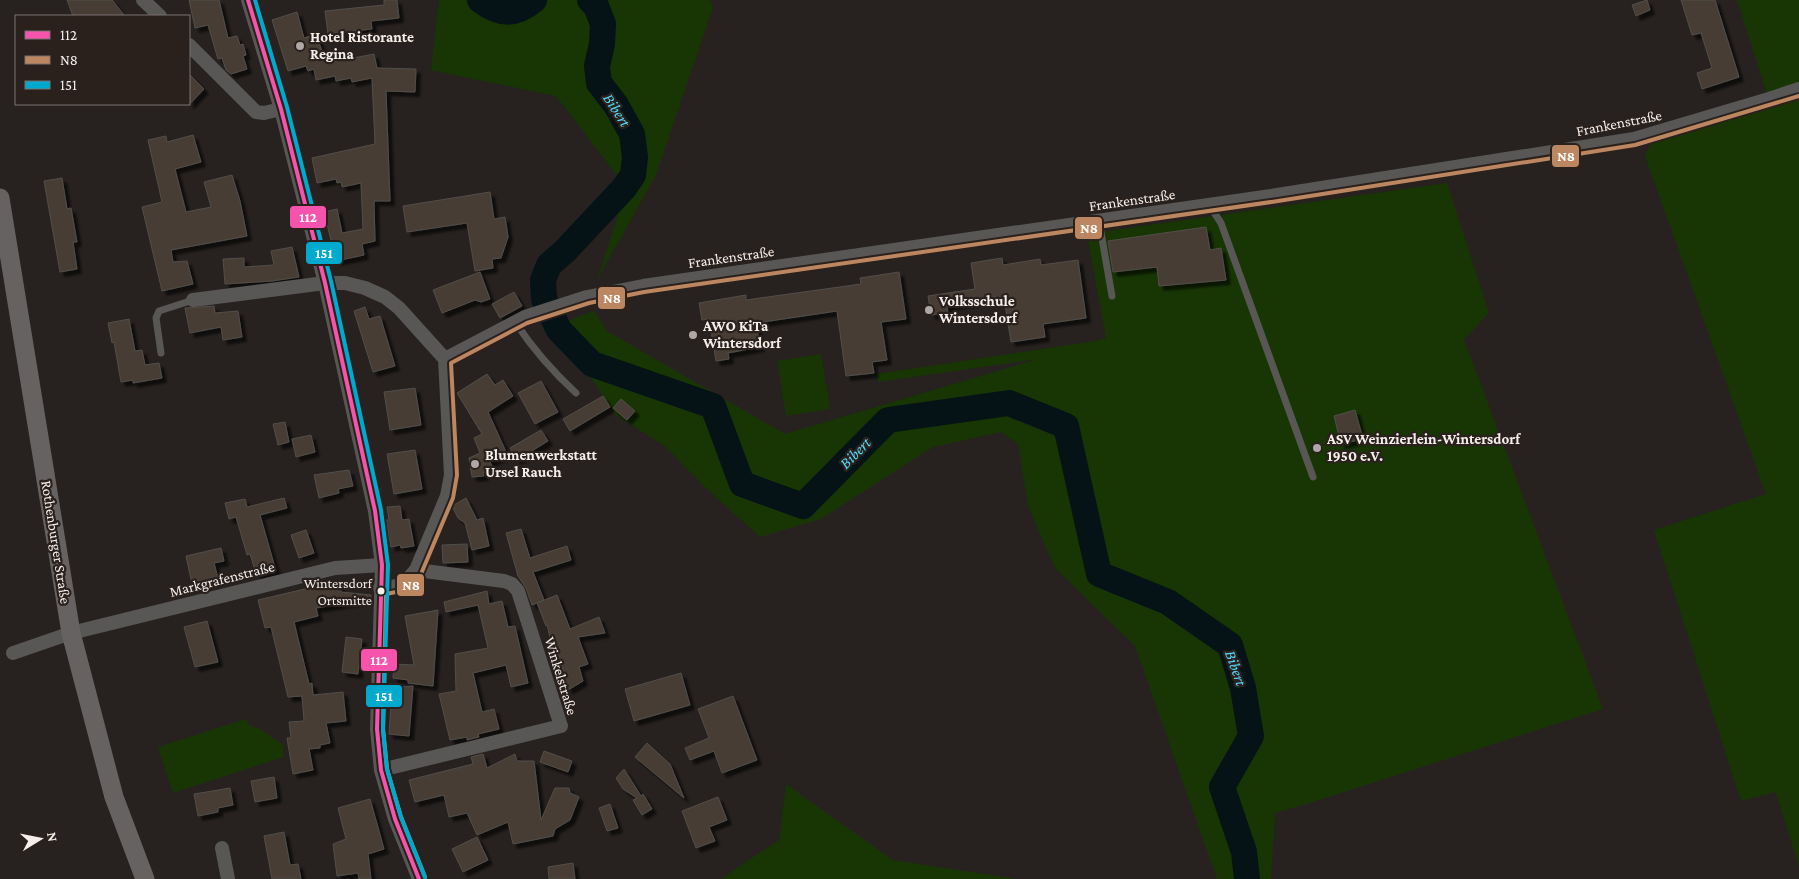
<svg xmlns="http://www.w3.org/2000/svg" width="1799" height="879" font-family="'Crimson Pro',serif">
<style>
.green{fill:#183604}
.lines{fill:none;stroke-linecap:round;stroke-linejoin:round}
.river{stroke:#051317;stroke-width:26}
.building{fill:#473e35;stroke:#514d4a;filter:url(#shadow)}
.service{stroke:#585756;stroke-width:7}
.minor{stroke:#585756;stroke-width:14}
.secondary{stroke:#656261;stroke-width:19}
.bus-1-casing{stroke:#2a211d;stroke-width:8}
.bus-2-casing{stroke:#2a211d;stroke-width:8}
.bus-3-casing{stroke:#2a211d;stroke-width:8}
.bus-1{stroke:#f653ac;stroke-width:4}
.bus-2{stroke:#bb8660;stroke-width:4}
.bus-3{stroke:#00a9ce;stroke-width:4}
.poi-dot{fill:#ada7a5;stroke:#2a211d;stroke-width:2}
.bus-dot{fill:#f5efec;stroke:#2a211d;stroke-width:2}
.labels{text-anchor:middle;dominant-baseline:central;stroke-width:4.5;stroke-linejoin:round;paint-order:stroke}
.bus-label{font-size:14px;fill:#f5efec;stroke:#2a211d;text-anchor:end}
.poi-label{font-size:15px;font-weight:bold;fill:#f5efec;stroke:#2a211d;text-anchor:start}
.street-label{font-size:15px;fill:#f5efec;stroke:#2a211d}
.water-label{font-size:16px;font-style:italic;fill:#52d9fe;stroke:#2a211d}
.line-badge{stroke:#2a211d;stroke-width:2}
.badge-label{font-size:14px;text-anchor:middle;font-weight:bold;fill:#fff}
</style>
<defs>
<filter id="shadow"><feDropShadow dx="4.5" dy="4.5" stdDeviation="1" flood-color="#0009"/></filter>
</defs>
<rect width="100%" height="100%" fill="#272220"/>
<g class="green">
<polygon points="439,0 709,0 713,7 656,175 597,280 627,188 556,96 431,70"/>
<polygon points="1737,0 1799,0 1799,867 1776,792 1741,801 1654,530 1766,494 1645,156 1658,128 1768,97"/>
<polygon points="1447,183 1489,313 1464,340 1603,709 1310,803 1275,813 1271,879 1217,879 1135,646 1055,568 1028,506 1018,444 1002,432 933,447 821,519 760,537 704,486 665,446 616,415 586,370 547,328 594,311 607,331 785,434 1038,359 878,382 877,374 1096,341 1106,338 1087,234"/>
<polygon points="821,354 830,409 786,416 777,361"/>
<polygon points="246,719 250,726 259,728 282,744 284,757 173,793 158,747"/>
<polygon points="786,784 893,860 1017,879 721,879 779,840"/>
</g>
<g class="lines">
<g class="river">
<path d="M480,0c20,15 35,16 54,0"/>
<polyline points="590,0 596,6 603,24 602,44 597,66 599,83 616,105 632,134 635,157 633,175 624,188 565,251 549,265 543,280 544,299 559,330 592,364 713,406 742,484 803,506 888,420 1009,403 1066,426 1099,574 1168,602 1230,645 1243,688 1251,736 1222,787 1244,852 1247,879"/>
</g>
</g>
<g class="building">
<polygon points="67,0 112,0 125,16 73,16"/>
<polygon points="189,0 219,0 228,38 237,36 240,45 243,44 246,55 243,56 247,69 231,74 226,70 222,58 218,59 208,25 195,28"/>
<polygon points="384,0 397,0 399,18 371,21 372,29 328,34 325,11 384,5"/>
<polygon points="1647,0 1650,10 1636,16 1632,5"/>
<polygon points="1681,0 1715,0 1739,77 1702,89 1697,73 1712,68 1701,33 1692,35"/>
<polygon points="297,12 304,38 316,34 325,60 331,58 332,62 374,54 377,68 416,69 415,92 386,91 390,201 374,201 375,241 362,244 364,255 336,261 324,212 337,209 342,233 363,229 361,183 342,187 341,182 337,183 336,179 317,183 312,158 375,144 372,78 352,82 351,78 336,81 335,76 316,80 314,69 308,71 306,66 288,71 272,20"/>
<polygon points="189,74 204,89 189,105"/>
<polygon points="193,135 201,162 175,169 186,212 211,207 204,182 232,175 240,201 247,236 171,250 173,262 187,261 193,284 162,291 142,207 162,202 148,140 166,136 167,142"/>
<polygon points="62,178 67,209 71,208 77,242 73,242 77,269 60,272 44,181"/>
<polygon points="490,192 494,219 505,217 508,237 501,258 492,259 493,268 475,271 467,223 407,232 403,206"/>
<polygon points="1206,227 1210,250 1221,248 1226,280 1159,286 1157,267 1113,272 1108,241"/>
<polygon points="292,247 299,277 272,281 225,284 223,259 244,258 244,267 274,265 271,251"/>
<polygon points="1002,258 1003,265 1040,259 1041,265 1078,260 1086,318 1043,324 1045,337 1011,342 1004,298 947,306 948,313 931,315 928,296 975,289 971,263"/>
<polygon points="480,272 490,299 481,302 475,300 442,313 433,290"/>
<polygon points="899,272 906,319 881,322 887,360 872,362 874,373 846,376 837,311 756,323 760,347 728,353 729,359 716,361 709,319 702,320 699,303 746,295 746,300 861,284 860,278"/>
<polygon points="514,292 522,306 500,318 492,304"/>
<polygon points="214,306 215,313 238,311 242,337 223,340 221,327 190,333 185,308"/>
<polygon points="365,307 369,319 380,316 395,366 373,372 354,311"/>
<polygon points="129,319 135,351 142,350 145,365 159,363 162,378 133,383 133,380 121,382 114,342 112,343 108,323"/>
<polygon points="487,374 495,385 503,380 513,396 488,412 507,454 490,462 493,468 483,473 484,476 472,477 469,458 480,453 474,438 482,434 457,393"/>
<polygon points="541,381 558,412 535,424 518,393"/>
<polygon points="415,388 421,425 390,430 384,392"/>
<polygon points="603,396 610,407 570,431 563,419"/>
<polygon points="621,399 635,411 627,420 613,408"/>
<polygon points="1355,410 1363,439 1341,444 1334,416"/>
<polygon points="285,422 289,442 278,445 273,424"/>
<polygon points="541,430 548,441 517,460 510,448"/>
<polygon points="311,435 315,452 296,457 292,439"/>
<polygon points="415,450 422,489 394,494 387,454"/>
<polygon points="349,470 353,486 338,489 339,493 319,498 314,475"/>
<polygon points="284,498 287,508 260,515 276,571 257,577 250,554 247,555 236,517 229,519 225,503 245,499 247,507"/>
<polygon points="466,498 477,520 483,518 489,546 472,550 465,523 458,518 452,506"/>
<polygon points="400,506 402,520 409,519 414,546 401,548 400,545 391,547 386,520 389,520 387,507"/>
<polygon points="521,529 530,558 567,546 571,560 533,572 544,600 532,605 526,588 518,576 506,533"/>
<polygon points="306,530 314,553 299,558 291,535"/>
<polygon points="467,544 468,562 443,563 442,545"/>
<polygon points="221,548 224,561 214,563 218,578 192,584 186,556"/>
<polygon points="340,583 341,592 371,595 371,599 316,608 318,616 294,622 309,684 312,683 313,695 343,692 346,721 326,723 330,743 320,745 320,748 309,749 313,770 293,774 287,738 291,738 289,722 304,721 302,696 288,697 271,627 265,628 258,600 313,587"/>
<polygon points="487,591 489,604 502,601 508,627 515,626 528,683 511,687 506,665 473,673 482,712 494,709 499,729 478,734 479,737 467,740 467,737 450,740 439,694 456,691 455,654 488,648 478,605 446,612 444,602"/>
<polygon points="557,595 570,629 599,617 605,633 578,637 588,664 579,667 583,681 568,690 564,677 565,677 553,641 551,641 547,625 546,626 537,603"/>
<polygon points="438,610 433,686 408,683 408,680 393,678 394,664 414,665 405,616"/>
<polygon points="207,621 218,662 195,667 184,627"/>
<polygon points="346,637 362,639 358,674 342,672"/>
<polygon points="681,673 690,705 634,721 625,689"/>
<polygon points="413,686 409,736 389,734 392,688"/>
<polygon points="733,696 757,760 722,773 714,751 690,760 685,748 709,738 698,709"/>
<polygon points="647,743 670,764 684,798 635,757"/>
<polygon points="544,751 572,761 568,772 540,762"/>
<polygon points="483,754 487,768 515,754 517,761 534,761 541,820 555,788 569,788 570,793 579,797 570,820 555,829 553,836 513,844 508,822 477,835 467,813 449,817 444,795 415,802 409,780 473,764 471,757"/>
<polygon points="624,769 641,796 643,794 652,809 642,815 633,800 637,798 623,789 616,778"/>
<polygon points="274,777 277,798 255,802 251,781"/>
<polygon points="230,788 233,805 218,808 218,812 198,816 194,794"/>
<polygon points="718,797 727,820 709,827 715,841 696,848 682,811"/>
<polygon points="370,799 384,849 368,854 371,879 359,879 358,873 337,876 333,844 346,839 338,808"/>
<polygon points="610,804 618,828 607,831 599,808"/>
<polygon points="284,832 290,865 298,864 301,879 272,879 264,836"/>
<polygon points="477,837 488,860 463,872 452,849"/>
<polygon points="573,863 575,879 549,879 548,867"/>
</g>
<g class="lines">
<g class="service">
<polyline points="1209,205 1221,223 1313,477"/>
<polyline points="1099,221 1112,296"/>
<path d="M515,322c18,27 37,49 61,71"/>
<polyline points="161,353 156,318 159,311 193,300"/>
</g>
<g class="minor">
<polyline points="143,0 160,16"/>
<polyline points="248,0 281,109 325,283 375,511 382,565 377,729 381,770 395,819 419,879"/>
<polyline points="189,45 256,112 264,113 281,109"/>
<polyline points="193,300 325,283 345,283 365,288 385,297 399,308 445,359 451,475 447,496 416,570 406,581 398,586 380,588"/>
<polyline points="445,359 525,317 587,297 643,286 1277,195 1634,139 1769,99 1799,89"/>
<polyline points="13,653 71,633 335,568 382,565"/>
<polyline points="381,770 561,726 518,591 512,584 504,581 416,570"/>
<polyline points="222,848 228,879"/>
</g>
<polyline class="secondary" points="0,198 71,633 114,797 145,879"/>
<g class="bus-1-casing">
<polyline id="bus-1" points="248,0 281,109 325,283 375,511 382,565 377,729 381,770 395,819 419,879"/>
</g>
<g class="bus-2-casing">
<polyline id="bus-2" points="425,877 401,817 387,769 383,729 386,594 401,591 410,586 421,574 453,498 457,475 451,363 527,323 589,303 644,292 1278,201 1635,145 1799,96"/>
</g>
<g class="bus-3-casing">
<polyline id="bus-3" points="255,0 287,107 331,281 381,510 388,565 383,729 387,769 401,817 425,877"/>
</g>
<use href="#bus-1" class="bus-1"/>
<use href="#bus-2" class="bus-2"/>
<use href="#bus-3" class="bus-3"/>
</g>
<g class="poi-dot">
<circle cx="300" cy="46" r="5"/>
<circle cx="929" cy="310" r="5"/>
<circle cx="693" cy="335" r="5"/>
<circle cx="1317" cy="448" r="5"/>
<circle cx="475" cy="464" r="5"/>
</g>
<circle class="bus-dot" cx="381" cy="591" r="4.5"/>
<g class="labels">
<g class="bus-label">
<text x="372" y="583">Wintersdorf<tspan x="372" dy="17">Ortsmitte</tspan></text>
</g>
<g class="poi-label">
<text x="310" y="37">Hotel Ristorante<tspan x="310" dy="17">Regina</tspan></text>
<text x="939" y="301">Volksschule<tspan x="939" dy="17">Wintersdorf</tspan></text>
<text x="703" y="326">AWO KiTa<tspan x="703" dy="17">Wintersdorf</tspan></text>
<text x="1327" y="439">ASV Weinzierlein-Wintersdorf<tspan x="1327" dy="17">1950 e.V.</tspan></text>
<text x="485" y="455">Blumenwerkstatt<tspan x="485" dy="17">Ursel Rauch</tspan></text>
</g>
<g class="street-label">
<text transform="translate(1619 123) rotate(-11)">Frankenstraße</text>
<text transform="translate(1132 200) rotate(-8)">Frankenstraße</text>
<text transform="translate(731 257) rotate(-8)">Frankenstraße</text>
<text transform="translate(56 542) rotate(81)">Rothenburger Straße</text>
<text transform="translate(222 579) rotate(-14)">Markgrafenstraße</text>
<text transform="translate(561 676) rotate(73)">Winkelstraße</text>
</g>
<g class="water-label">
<text transform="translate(617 110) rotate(57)">Bibert</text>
<text transform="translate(855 453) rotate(-45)">Bibert</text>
<text transform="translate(1236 668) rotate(71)">Bibert</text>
</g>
</g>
<g class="line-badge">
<rect x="1551" y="144" width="29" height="24" rx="5" fill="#bb8660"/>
<rect x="289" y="205" width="38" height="24" rx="5" fill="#f653ac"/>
<rect x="1074" y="216" width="29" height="24" rx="5" fill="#bb8660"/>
<rect x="305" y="241" width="38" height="24" rx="5" fill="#00a9ce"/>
<rect x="597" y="286" width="29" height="24" rx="5" fill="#bb8660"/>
<rect x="396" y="573" width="29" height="24" rx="5" fill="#bb8660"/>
<rect x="360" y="648" width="38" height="24" rx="5" fill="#f653ac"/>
<rect x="365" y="684" width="38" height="24" rx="5" fill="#00a9ce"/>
</g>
<g class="badge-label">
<text x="1566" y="161">N8</text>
<text x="308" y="222">112</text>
<text x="1089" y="233">N8</text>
<text x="324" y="258">151</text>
<text x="612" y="303">N8</text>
<text x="411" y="590">N8</text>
<text x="379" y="665">112</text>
<text x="384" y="701">151</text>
</g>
<rect x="15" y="15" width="175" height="90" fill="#2a211d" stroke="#7b7370"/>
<rect x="25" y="31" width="25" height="8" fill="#f653ac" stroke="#7b7370"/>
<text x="60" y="40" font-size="15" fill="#f5efec">112</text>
<rect x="25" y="56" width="25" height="8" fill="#bb8660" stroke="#7b7370"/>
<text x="60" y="65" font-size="15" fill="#f5efec">N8</text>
<rect x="25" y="81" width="25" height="8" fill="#00a9ce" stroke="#7b7370"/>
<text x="60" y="90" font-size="15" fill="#f5efec">151</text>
<g transform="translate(40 839) rotate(80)" stroke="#2a211d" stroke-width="4" paint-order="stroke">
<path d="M0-4L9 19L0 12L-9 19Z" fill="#f5efec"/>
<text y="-8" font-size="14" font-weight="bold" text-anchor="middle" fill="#f5efec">N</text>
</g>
</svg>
